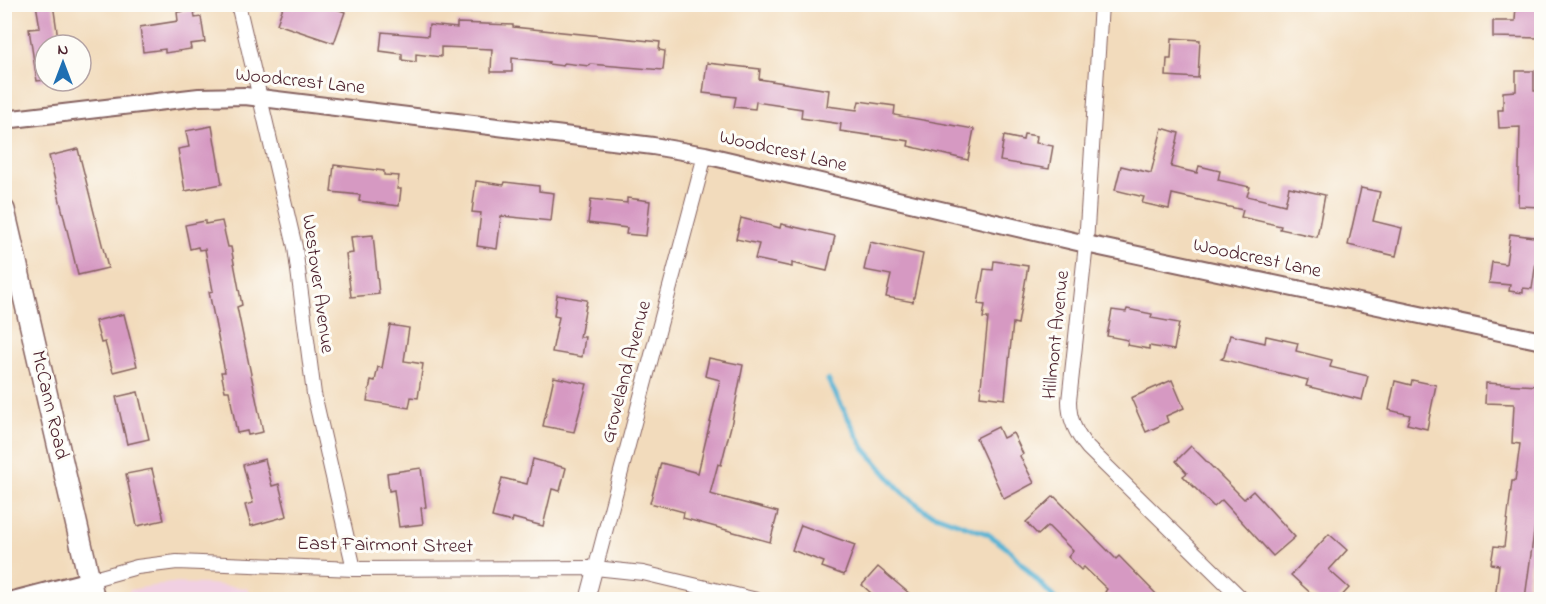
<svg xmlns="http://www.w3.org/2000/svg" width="1546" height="604" font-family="'Indie Flower',sans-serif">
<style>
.built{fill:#f1d0e2}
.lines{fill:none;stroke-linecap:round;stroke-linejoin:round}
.stream{stroke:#56b3d4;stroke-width:5}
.building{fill:#d699c2}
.minor-casing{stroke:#85615e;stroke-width:16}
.tertiary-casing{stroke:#85615e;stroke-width:20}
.primary-casing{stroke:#85615e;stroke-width:24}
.minor{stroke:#fff;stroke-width:14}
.tertiary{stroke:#fff;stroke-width:16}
.primary{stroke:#fff;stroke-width:21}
.labels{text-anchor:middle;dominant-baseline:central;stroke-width:6;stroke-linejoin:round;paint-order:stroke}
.street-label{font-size:20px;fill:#4a1f2b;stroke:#fdfcf7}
</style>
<rect width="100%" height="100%" fill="#fdfcf7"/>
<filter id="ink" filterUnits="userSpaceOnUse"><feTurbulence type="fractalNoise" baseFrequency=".0167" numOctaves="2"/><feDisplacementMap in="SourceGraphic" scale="12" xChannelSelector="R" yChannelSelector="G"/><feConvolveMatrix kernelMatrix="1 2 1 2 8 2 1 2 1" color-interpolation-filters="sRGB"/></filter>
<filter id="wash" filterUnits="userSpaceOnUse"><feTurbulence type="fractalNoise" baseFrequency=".008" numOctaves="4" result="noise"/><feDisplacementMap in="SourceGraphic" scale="24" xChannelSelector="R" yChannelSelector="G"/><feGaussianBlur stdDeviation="1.35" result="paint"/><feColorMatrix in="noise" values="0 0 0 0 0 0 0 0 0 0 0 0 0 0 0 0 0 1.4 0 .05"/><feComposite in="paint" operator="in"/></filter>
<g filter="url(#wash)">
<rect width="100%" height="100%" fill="#f2dbbc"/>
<polygon class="built" points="170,583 210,584 247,588 251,599 128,599 129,590"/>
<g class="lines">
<polyline class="stream" points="828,380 864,448 901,491 927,512 988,534 1008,549 1056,600"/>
</g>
<g id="blocks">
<g class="building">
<polygon points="36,4 53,4 59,45 45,45 45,80 37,81 29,29 40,28"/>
<polygon points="284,4 323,4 345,12 334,43 277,24"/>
<polygon points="1516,4 1542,4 1542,38 1493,37 1493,21 1515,21"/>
<polygon points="194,10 195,18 201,17 205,42 190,44 191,49 165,53 165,49 143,52 140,27 178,21 177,12"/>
<polygon points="457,23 513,25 513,27 660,42 659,50 665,51 663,70 590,64 589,66 564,63 563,66 548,64 549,62 512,58 512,72 491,72 492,49 441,47 441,57 416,54 416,62 402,60 402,54 380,51 382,32 428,36 429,25 457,28"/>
<polygon points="1172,38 1200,40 1198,78 1166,76 1167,59 1171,59"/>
<polygon points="707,63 760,69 759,79 829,90 827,106 857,110 859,101 895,106 894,115 974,129 968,160 908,146 909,141 840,131 841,124 801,118 802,109 756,102 755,109 734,107 736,97 703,93"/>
<polygon points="1516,71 1534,71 1534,91 1542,91 1542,207 1518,206 1520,127 1499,128 1498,110 1503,110 1503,92 1516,91"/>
<polygon points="212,126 222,184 185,191 178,149 189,147 186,131"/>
<polygon points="1162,128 1179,133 1171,167 1197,173 1199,166 1220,171 1218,180 1250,187 1247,196 1285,205 1289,187 1325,195 1317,237 1280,229 1281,226 1241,217 1243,210 1172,194 1169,209 1142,203 1144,197 1115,190 1121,166 1151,173"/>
<polygon points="1024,134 1037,136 1036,143 1053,146 1049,169 1000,161 1004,136 1023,140"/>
<polygon points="78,149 108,268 78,275 49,156"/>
<polygon points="334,165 384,171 384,175 399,176 397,189 401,189 399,206 359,201 360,195 331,192"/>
<polygon points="476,181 504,185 505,182 539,186 539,191 554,193 551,221 501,216 497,249 477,246 481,213 472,212"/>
<polygon points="1361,188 1380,192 1373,221 1402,228 1396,256 1348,245"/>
<polygon points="627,198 650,201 646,236 626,234 627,228 588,223 591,199 627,203"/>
<polygon points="741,218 780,228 781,224 835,236 827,271 792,263 792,267 755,259 759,244 736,239"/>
<polygon points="205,221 205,224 222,221 228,247 231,247 242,305 237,307 263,432 248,435 247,431 237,433 229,391 225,391 221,372 225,372 209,292 213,291 205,249 199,250 198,247 190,249 185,225"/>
<polygon points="1510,234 1542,238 1542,262 1536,262 1532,289 1523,288 1523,293 1509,291 1510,285 1489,283 1492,262 1506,264"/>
<polygon points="373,235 379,294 351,297 346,254 353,253 351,237"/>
<polygon points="870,242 923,254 913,302 886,297 891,275 864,270"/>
<polygon points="994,261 1028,266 1018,324 1013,323 1005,399 980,396 988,318 983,318 985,305 978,304 984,269 993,270"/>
<polygon points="557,295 587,300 580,337 585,337 582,357 552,352 559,317 554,316"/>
<polygon points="1127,309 1152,314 1151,318 1179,323 1174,350 1149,346 1149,349 1127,345 1128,340 1107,336 1112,310 1126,312"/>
<polygon points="124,314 137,366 113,372 105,342 101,343 95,321"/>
<polygon points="390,325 409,328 404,361 423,364 418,398 411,397 409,408 367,401 371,380 375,381 378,367 382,368"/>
<polygon points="1230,335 1265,343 1266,336 1298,343 1296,351 1332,360 1330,367 1368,376 1362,400 1306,386 1308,380 1221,359 1224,357"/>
<polygon points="709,358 743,365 731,426 721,465 718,464 710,494 778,512 770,542 683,518 684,512 650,503 661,463 698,473 720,380 705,376"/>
<polygon points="554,377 587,384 574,432 543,426"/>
<polygon points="1172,380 1184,408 1166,416 1168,422 1146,432 1131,398"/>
<polygon points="1412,380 1436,385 1427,429 1407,424 1410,415 1389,410 1395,381 1411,385"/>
<polygon points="1486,383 1539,386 1538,412 1542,412 1542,442 1534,496 1539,496 1525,598 1519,597 1519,600 1495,600 1499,565 1491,564 1494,546 1504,547 1512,481 1515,481 1520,444 1512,443 1514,404 1485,403"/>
<polygon points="138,392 149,439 127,444 116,397"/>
<polygon points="998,427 1003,438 1013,433 1023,454 1020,456 1034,483 1004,499 976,438"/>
<polygon points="1191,446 1244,499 1253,491 1295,537 1273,556 1222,500 1214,507 1183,476 1187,473 1176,461"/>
<polygon points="265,459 272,486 279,484 287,516 251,526 245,505 253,503 243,465"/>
<polygon points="533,459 566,468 560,491 552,489 543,526 513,518 512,522 492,517 502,478 527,484"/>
<polygon points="421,468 426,507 421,508 423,524 399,527 394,490 389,491 387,473"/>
<polygon points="152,469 164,520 137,526 126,474"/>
<polygon points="1054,496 1116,559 1119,556 1162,600 1114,600 1105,592 1107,589 1084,567 1081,570 1068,557 1073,551 1048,526 1038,535 1026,522"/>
<polygon points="801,525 855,545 844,575 822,567 824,562 792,550"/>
<polygon points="1329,534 1347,550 1329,570 1349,588 1338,600 1318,600 1291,575"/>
<polygon points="878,567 917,600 879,600 862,585"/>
</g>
</g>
</g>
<g filter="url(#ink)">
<use href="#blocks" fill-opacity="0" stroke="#85615e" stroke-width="1.5"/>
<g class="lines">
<g class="minor-casing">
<g id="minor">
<polyline points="238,4 295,247 314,394 354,569"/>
<path d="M1101,4l-15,240 -17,157c0,19 7,33 19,47l155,152"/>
<polyline points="90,580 137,567 177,562 354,569 595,568 643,573 757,600"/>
<polyline points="587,600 705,155"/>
</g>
</g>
<g class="tertiary-casing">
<g id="tertiary">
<polyline points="4,120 199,97 245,96 653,146 705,155 1086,244 1542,341"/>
<polyline points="13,600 90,580"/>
</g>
</g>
<g class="primary-casing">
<polyline id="primary" points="4,210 94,600"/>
</g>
<use href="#minor" class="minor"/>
<use href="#tertiary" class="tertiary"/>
<use href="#primary" class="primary"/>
</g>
</g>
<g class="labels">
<g class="street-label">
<text transform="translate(300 82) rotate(6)">Woodcrest Lane</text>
<text transform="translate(783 152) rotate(13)">Woodcrest Lane</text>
<text transform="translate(1257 259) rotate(12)">Woodcrest Lane</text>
<text transform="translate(317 284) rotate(82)">Westover Avenue</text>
<text transform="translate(1057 335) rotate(-84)">Hillmont Avenue</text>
<text transform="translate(627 372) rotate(-75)">Groveland Avenue</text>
<text transform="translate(49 405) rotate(77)">McCann Road</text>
<text transform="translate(385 546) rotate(1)">East Fairmont Street</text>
</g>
</g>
<rect width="1546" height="604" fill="none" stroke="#fdfcf7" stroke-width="24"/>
<g transform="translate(63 63)"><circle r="28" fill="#fdfcf7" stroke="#b5a4a5" stroke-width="1.5"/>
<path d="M0-4.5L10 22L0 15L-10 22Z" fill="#1f6fb2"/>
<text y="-9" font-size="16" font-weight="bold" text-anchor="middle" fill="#4a1f2b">N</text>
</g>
</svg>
